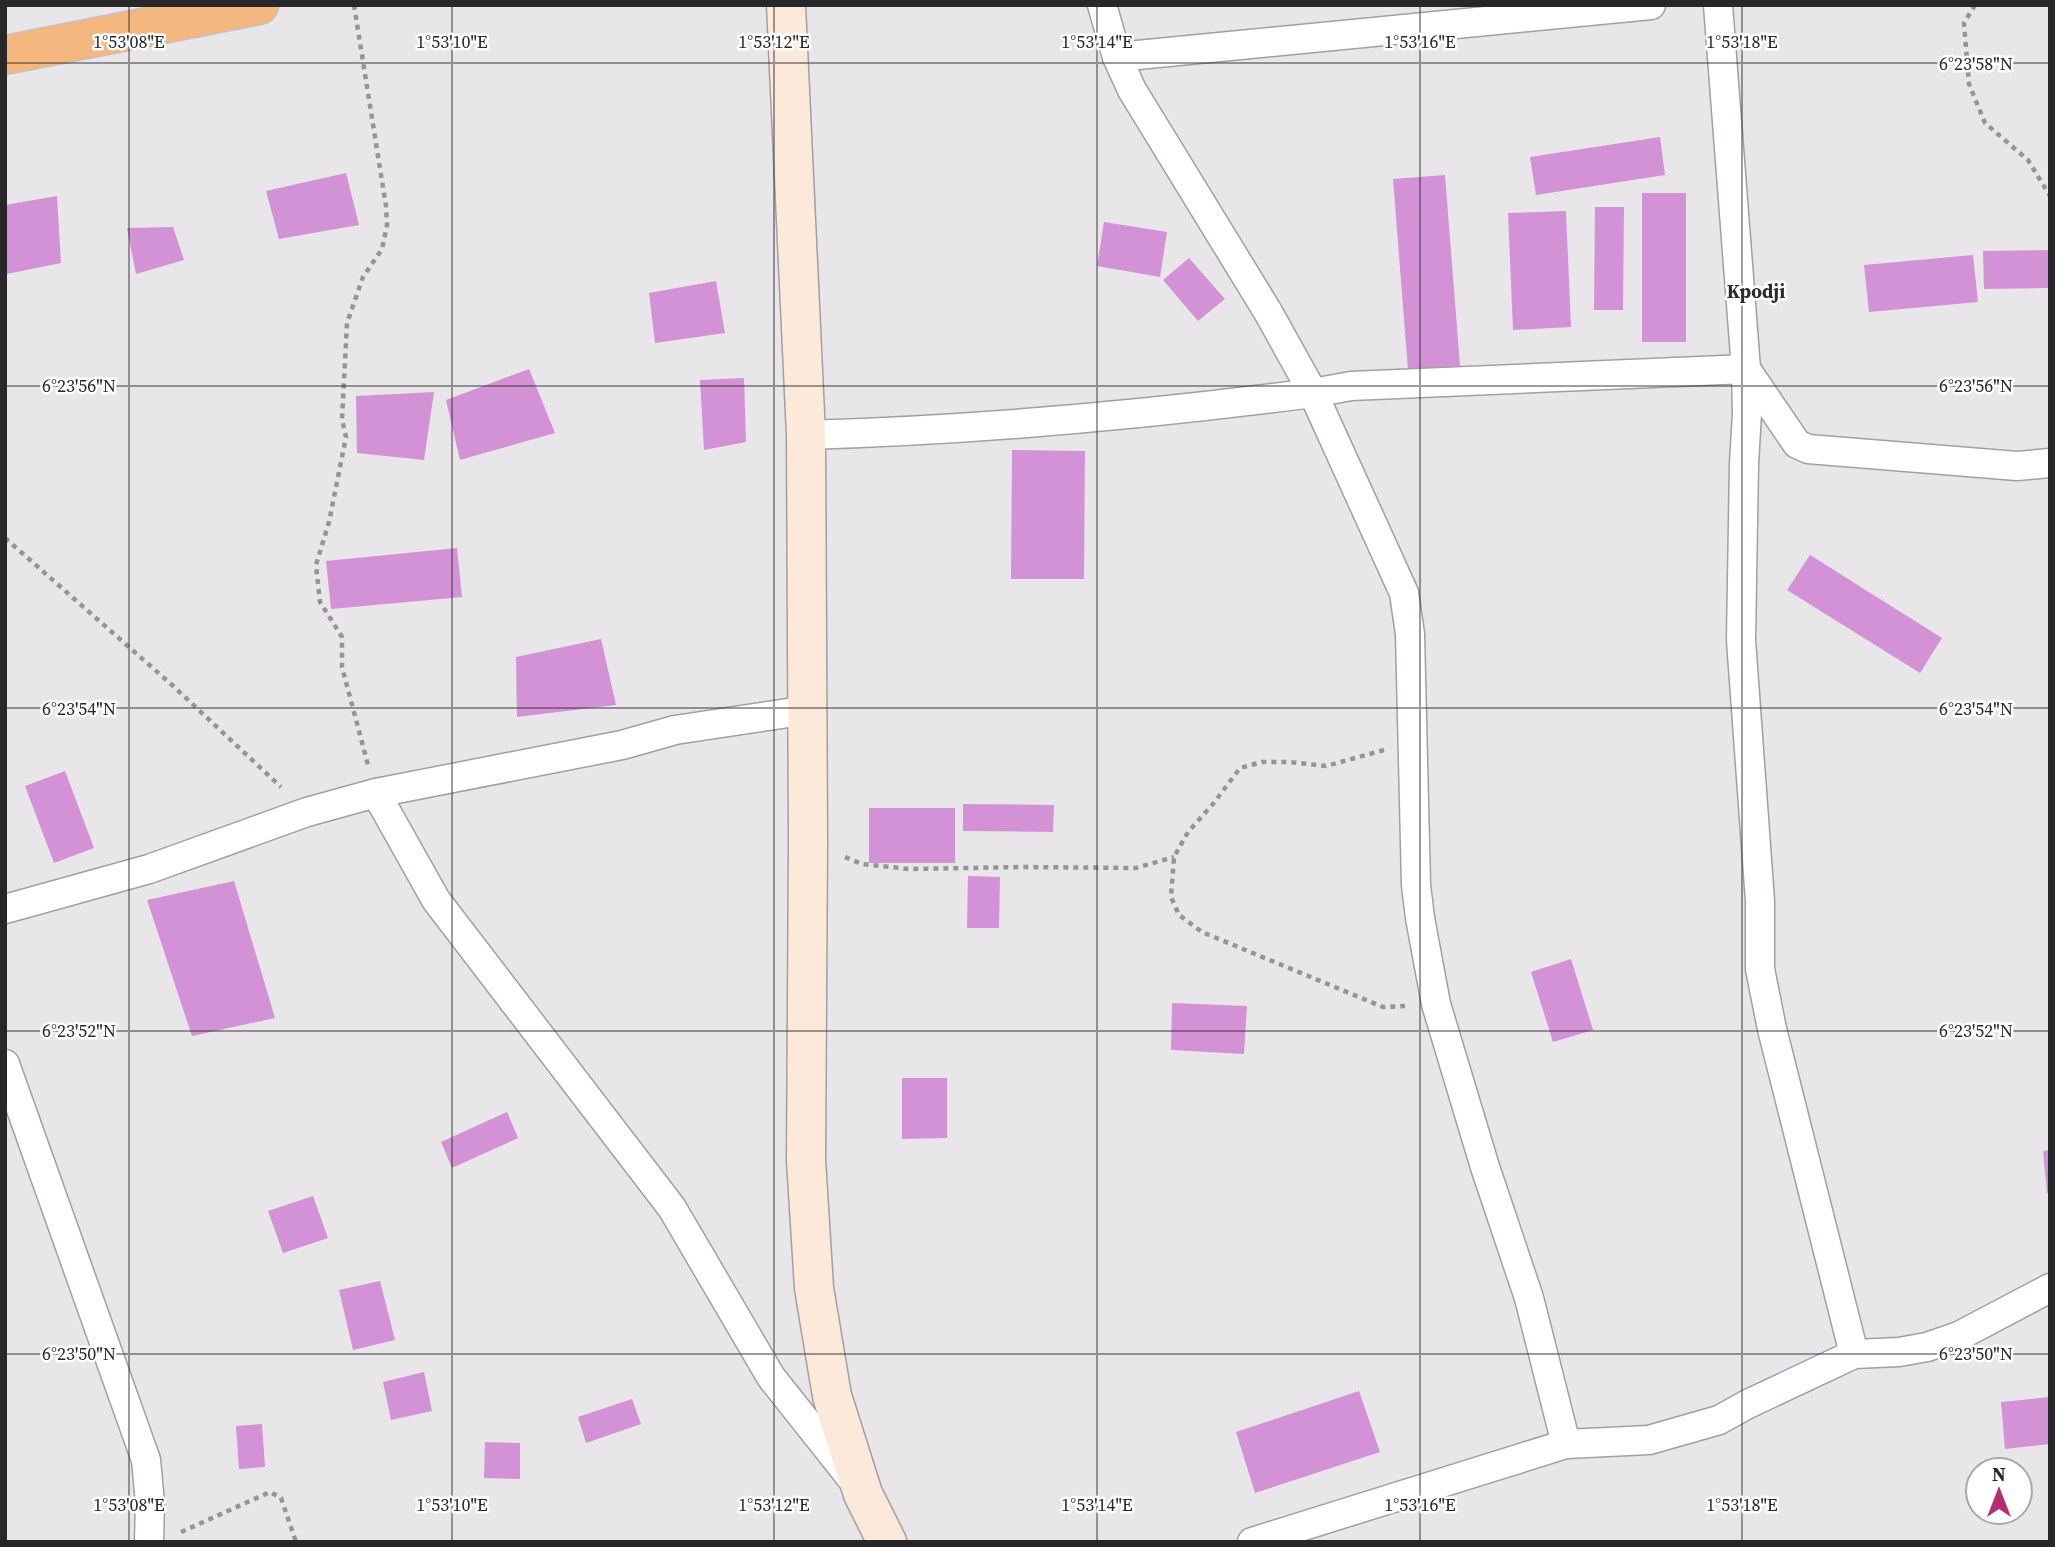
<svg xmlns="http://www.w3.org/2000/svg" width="2055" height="1547" font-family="'Source Serif 4',serif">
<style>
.building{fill:#d391d6}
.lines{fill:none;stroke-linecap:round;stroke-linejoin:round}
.street-casing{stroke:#a29ea2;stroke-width:31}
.secondary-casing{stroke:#a29ea2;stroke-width:41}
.highway-casing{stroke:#c3c2c3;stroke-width:41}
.path{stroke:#969497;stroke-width:4.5;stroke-dasharray:5 5;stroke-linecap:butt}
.street{stroke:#fff;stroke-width:28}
.secondary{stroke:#fce9d9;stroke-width:38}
.highway{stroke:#f4b780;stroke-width:38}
.ticks{fill:none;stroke:#272628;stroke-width:2;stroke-opacity:0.45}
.labels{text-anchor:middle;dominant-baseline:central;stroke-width:5;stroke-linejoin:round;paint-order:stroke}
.neighbourhood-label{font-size:19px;font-weight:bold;fill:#2c2a2d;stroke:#fff}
.ticks-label{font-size:18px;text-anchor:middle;fill:#272628;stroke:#fff;stroke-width:5;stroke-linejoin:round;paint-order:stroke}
</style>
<rect width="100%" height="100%" fill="#e9e6ea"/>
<g class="building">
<polygon points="1660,137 1665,175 1536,195 1530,157"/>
<polygon points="346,173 359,225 279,239 266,191"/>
<polygon points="1445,175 1460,366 1408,370 1393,179"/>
<rect x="1642" y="193" width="44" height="149"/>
<polygon points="57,196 61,263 7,274 5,205"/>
<polygon points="1595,207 1624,207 1623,310 1594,310"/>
<polygon points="1566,211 1571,327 1513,330 1508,213"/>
<polygon points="1104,222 1167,232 1160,277 1097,266"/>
<polygon points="173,227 184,260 136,274 127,228"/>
<polygon points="2050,250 2050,288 1984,289 1983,251"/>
<polygon points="1973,255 1978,302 1869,312 1864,265"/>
<polygon points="1189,258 1225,299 1198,321 1163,280"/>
<polygon points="716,281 725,333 655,343 649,293"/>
<polygon points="529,369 555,433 460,460 446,400"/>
<polygon points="744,378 746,442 704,450 700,380"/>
<polygon points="434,392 424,460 357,453 356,396"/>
<polygon points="1012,450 1085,451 1084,579 1011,579"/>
<polygon points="457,548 462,597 331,609 326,561"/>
<polygon points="1810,555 1942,638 1920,673 1787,590"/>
<polygon points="601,639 616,705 517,717 516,657"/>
<polygon points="65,771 94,848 54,863 25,786"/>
<polygon points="963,804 1054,805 1053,832 963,831"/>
<rect x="869" y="808" width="86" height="55"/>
<polygon points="968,876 1000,877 999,928 967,928"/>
<polygon points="234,881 275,1018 192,1036 147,900"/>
<polygon points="1571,959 1593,1030 1553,1042 1531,972"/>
<polygon points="1172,1003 1247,1006 1244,1054 1171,1050"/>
<polygon points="902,1078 947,1078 947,1138 902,1139"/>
<polygon points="507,1112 518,1138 452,1168 441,1142"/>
<polygon points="2050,1150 2050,1193 2047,1193 2043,1151"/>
<polygon points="313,1196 328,1238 283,1253 268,1211"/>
<polygon points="380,1281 395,1340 353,1350 339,1290"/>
<polygon points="424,1372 432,1411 391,1420 383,1382"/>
<polygon points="1359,1391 1380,1452 1255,1493 1236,1432"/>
<polygon points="2050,1397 2050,1444 2005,1449 2001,1402"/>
<polygon points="632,1399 641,1424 586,1443 578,1417"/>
<polygon points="262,1424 265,1467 239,1469 236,1426"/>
<polygon points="485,1442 520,1443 520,1479 484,1478"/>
</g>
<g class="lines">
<g class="street-casing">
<g id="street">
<polyline points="1718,5 1746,369 1747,413 1744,464 1741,640 1760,901 1760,969 1772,1029 1854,1354"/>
<polyline points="1117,57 1651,5"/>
<path d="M806,435c169,-5 339,-20 507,-42l-45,-81 -136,-222 -15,-33 -15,-52"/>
<polyline points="376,793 436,900 672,1208 771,1377 852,1479"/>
<polyline points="5,909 149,869 307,812 376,793 622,745 675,730 808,710"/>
<polyline points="5,1064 146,1460 150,1503 149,1542"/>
<polyline points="1566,1444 1649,1440 1719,1420 1748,1404 1854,1354 1899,1352 1927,1347 1959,1336 2050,1288"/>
<polyline points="1252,1542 1566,1444 1529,1298 1485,1167 1436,1004 1420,918 1416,885 1410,634 1404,593 1313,393 1351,386 1746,369 1797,444 1808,449 2017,466 2050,463"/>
</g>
</g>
<g class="secondary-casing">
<polyline id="secondary" points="786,5 806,435 808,842 806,1160 814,1288 832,1396 863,1494 887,1542"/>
</g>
<g class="highway-casing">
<polyline id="highway" points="5,55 259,5"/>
</g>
<g class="path">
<polyline points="354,5 386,206 387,225 382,249 363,277 347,323 342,419 346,437 329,522 316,565 320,602 342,637 342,667 368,765"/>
<polyline points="1975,5 1964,23 1969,84 1985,123 2028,160 2050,196"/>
<polyline points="5,538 171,684 281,787"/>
<polyline points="1384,750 1326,766 1290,762 1262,762 1240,768 1213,804 1188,832 1174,857 1171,897 1179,915 1202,932 1383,1007 1405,1006"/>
<polyline points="845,857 862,864 909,869 1024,867 1136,868 1174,857"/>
<polyline points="181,1532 270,1492 281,1498 296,1542"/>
</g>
<use href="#street" class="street"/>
<use href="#secondary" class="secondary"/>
<use href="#highway" class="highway"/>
</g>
<path class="ticks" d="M129,5v1537M452,5v1537M774,5v1537M1097,5v1537M1420,5v1537M1742,5v1537M5,63h2045M5,386h2045M5,708h2045M5,1031h2045M5,1354h2045"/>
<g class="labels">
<g class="neighbourhood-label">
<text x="1756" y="291">Kpodji</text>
</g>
</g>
<g class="ticks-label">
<text x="129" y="48">1°53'08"E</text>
<text x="452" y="48">1°53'10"E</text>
<text x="774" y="48">1°53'12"E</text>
<text x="1097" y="48">1°53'14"E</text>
<text x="1420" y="48">1°53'16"E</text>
<text x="1742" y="48">1°53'18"E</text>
<text x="1976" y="70">6°23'58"N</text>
<text x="79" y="392">6°23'56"N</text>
<text x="1976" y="392">6°23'56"N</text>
<text x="79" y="715">6°23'54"N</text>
<text x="1976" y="715">6°23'54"N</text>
<text x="79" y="1037">6°23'52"N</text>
<text x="1976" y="1037">6°23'52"N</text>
<text x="79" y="1360">6°23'50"N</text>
<text x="1976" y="1360">6°23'50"N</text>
<text x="129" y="1511">1°53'08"E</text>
<text x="452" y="1511">1°53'10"E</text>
<text x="774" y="1511">1°53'12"E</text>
<text x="1097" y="1511">1°53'14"E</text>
<text x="1420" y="1511">1°53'16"E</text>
<text x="1742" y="1511">1°53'18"E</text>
</g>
<rect width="2055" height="1547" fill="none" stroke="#272628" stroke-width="14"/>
<g transform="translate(1999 1491)"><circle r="33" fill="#ffffff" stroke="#a9a8a9" stroke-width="2"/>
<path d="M0-5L12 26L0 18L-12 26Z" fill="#b42d6f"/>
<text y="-10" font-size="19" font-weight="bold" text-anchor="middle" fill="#272628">N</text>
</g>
</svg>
